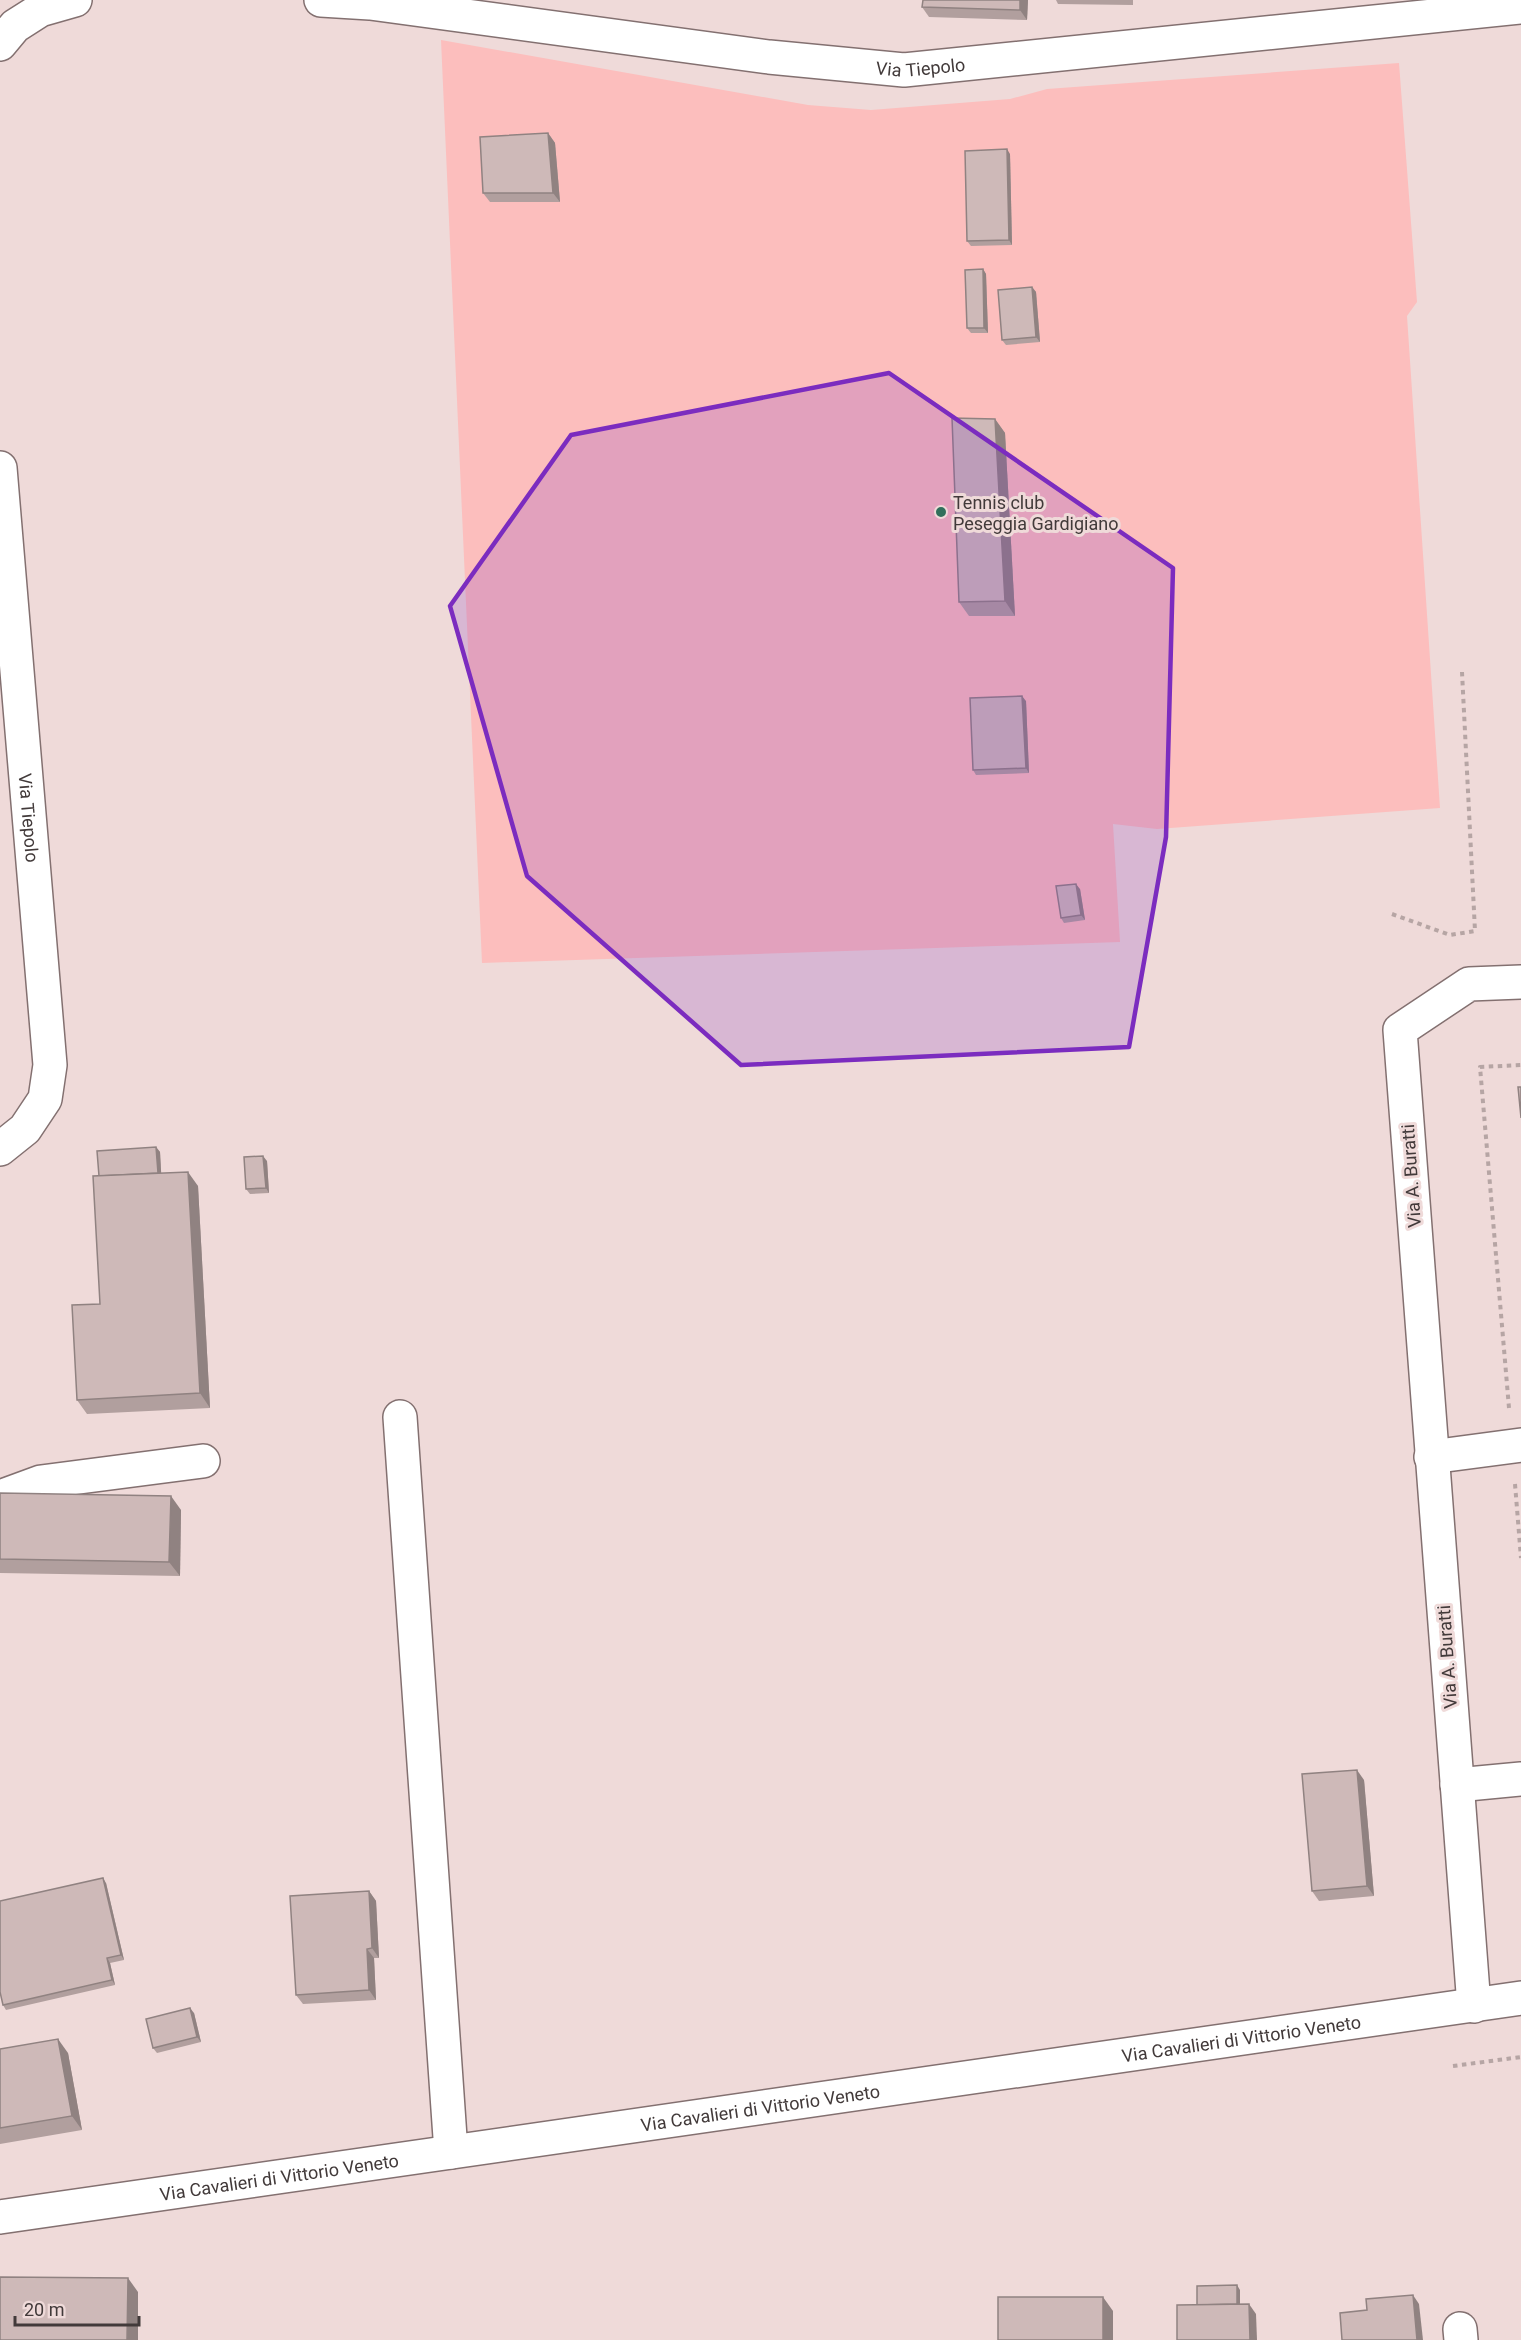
<svg xmlns="http://www.w3.org/2000/svg" width="1521" height="2340" font-family="Roboto,sans-serif">
<style>
.green{fill:#fcbebd}
.lines{fill:none;stroke-linecap:round;stroke-linejoin:round}
.minor-casing{stroke:#837070;stroke-width:36}
.path{stroke:#b6a5a4;stroke-width:4;stroke-dasharray:4.5 4.5;stroke-linecap:butt}
.minor{stroke:#fff;stroke-width:33}
.wall{fill:#b19f9e}
.shaded-wall{fill:#908281}
.building{fill:#ceb9b8;stroke:#908281;stroke-width:1.5}
.marked{fill:#7b2cbf;fill-opacity:0.2;stroke:#7b2cbf;stroke-width:4.5;stroke-linejoin:round}
.poi-dot{fill:#316f5b;stroke:#efdad9;stroke-width:2}
.labels{text-anchor:middle;dominant-baseline:central;stroke-width:6;stroke-linejoin:round;paint-order:stroke}
.street-label{font-size:18px;fill:#423a3a;stroke:#efdad9}
.poi-label{font-size:18px;fill:#423a3a;stroke:#efdad9;text-anchor:start}
</style>
<rect width="100%" height="100%" fill="#efdad9"/>
<polygon class="green" points="441,40 808,105 871,110 1010,99 1047,89 1399,63 1417,302 1407,316 1440,808 1157,829 1113,824 1120,942 482,963"/>
<g class="lines">
<g class="minor-casing">
<g id="minor">
<path id="s1" d="M321,0l49,3 399,54 135,13 617,-63"/>
<polyline points="0,44 15,26 40,10 75,0"/>
<path id="s2" d="M0,468l50,597 -5,34 -20,30 -25,20"/>
<polyline points="400,1417 451,2152"/>
<polyline points="1431,1457 1521,1445"/>
<polyline points="0,1497 41,1482 203,1461"/>
<polyline points="1457,1785 1521,1779"/>
<polyline points="1474,2006 1400,1030 1469,984 1521,982"/>
<path id="s3" d="M0,2217l1521,-219"/>
<polyline points="1460,2329 1461,2340"/>
</g>
</g>
<g class="path">
<polyline points="1392,914 1450,935 1475,931 1462,672"/>
<polyline points="1509,1408 1480,1067 1521,1065"/>
<polyline points="1515,1484 1521,1558"/>
<polyline points="1453,2066 1521,2057"/>
</g>
<use href="#minor" class="minor"/>
</g>
<g class="wall">
<polygon points="1028,0 1027,20 929,17 922,7"/>
<polygon points="1056,0 1133,0 1133,5 1058,4"/>
<polygon points="548,133 555,143 560,202 490,202 483,193"/>
<polygon points="1010,154 1012,245 971,246 967,241"/>
<polygon points="983,269 986,274 988,333 971,333 967,328"/>
<polygon points="1032,287 1036,292 1040,342 1006,345 1002,340"/>
<polygon points="995,419 1005,433 1015,616 969,616 959,602"/>
<polygon points="1026,701 1029,773 976,775 973,770"/>
<polygon points="1080,889 1085,920 1064,923 1061,918"/>
<polygon points="156,1147 160,1152 161,1173 198,1186 210,1408 87,1414 77,1400 100,1304 99,1176"/>
<polygon points="267,1161 269,1193 250,1194 246,1189"/>
<polygon points="0,1493 181,1510 180,1576 0,1573"/>
<polygon points="1364,1780 1374,1896 1319,1901 1312,1891"/>
<polygon points="106,1883 124,1960 110,1963 115,1985 6,2010 3,2005"/>
<polygon points="369,1891 376,1901 379,1958 374,1958 376,2000 303,2004 296,1995"/>
<polygon points="194,2013 201,2042 157,2053 153,2048"/>
<polygon points="0,2049 68,2053 82,2130 0,2144"/>
</g>
<g class="shaded-wall">
<polygon points="1020,0 1028,0 1027,20 1020,10"/>
<polygon points="548,133 555,143 560,202 553,193"/>
<polygon points="1007,149 1010,154 1012,245 1009,240"/>
<polygon points="983,269 986,274 988,333 984,328"/>
<polygon points="1032,287 1036,292 1040,342 1036,337"/>
<polygon points="995,419 1005,433 1015,616 1005,601"/>
<polygon points="1022,696 1026,701 1029,773 1026,768"/>
<polygon points="1076,884 1080,889 1085,920 1081,915"/>
<polygon points="156,1147 160,1152 162,1188 158,1183"/>
<polygon points="263,1156 267,1161 269,1193 266,1188"/>
<polygon points="188,1172 198,1186 210,1408 200,1393"/>
<polygon points="171,1496 181,1510 180,1576 169,1562"/>
<polygon points="1357,1770 1364,1780 1374,1896 1367,1886"/>
<polygon points="103,1878 106,1883 124,1960 121,1955"/>
<polygon points="369,1891 376,1901 379,1958 372,1948"/>
<polygon points="367,1949 374,1958 376,2000 369,1990"/>
<polygon points="107,1958 110,1963 115,1985 112,1980"/>
<polygon points="190,2008 194,2013 201,2042 197,2037"/>
<polygon points="58,2039 68,2053 82,2130 72,2116"/>
<polygon points="128,2278 138,2292 138,2340 127,2340"/>
<polygon points="1237,2285 1240,2290 1240,2314 1237,2309"/>
<polygon points="1413,2295 1419,2304 1423,2340 1417,2340"/>
<polygon points="1103,2297 1113,2311 1113,2340 1103,2340"/>
<polygon points="1249,2304 1256,2314 1257,2340 1250,2340"/>
</g>
<g class="building">
<polygon points="923,0 1020,0 1020,10 922,7"/>
<polygon points="548,133 553,193 483,193 480,137"/>
<polygon points="1007,149 1009,240 967,241 965,151"/>
<polygon points="983,269 984,328 967,328 965,270"/>
<polygon points="1032,287 1036,337 1002,340 998,290"/>
<polygon points="952,418 995,419 1005,601 959,602"/>
<polygon points="1022,696 1026,768 973,770 970,698"/>
<polygon points="1076,884 1081,915 1061,918 1056,886"/>
<polygon points="1518,1087 1521,1087 1521,1118"/>
<polygon points="156,1147 158,1173 99,1176 97,1151"/>
<polygon points="263,1156 266,1188 246,1189 244,1157"/>
<polygon points="188,1172 200,1393 77,1400 72,1305 100,1304 93,1176"/>
<polygon points="0,1493 171,1496 169,1562 0,1559"/>
<polygon points="1357,1770 1367,1886 1312,1891 1302,1774"/>
<polygon points="103,1878 121,1955 107,1958 112,1980 3,2005 0,1992 0,1901"/>
<polygon points="369,1891 372,1948 367,1949 369,1990 296,1995 290,1896"/>
<polygon points="190,2008 197,2037 153,2048 146,2019"/>
<polygon points="58,2039 72,2116 0,2128 0,2049"/>
<polygon points="0,2277 128,2278 127,2340 0,2340"/>
<polygon points="1237,2285 1237,2304 1197,2305 1197,2286"/>
<polygon points="1413,2295 1417,2340 1342,2340 1340,2313 1367,2310 1366,2299"/>
<rect x="998" y="2297" width="105" height="43"/>
<polygon points="1249,2304 1250,2340 1177,2340 1177,2305"/>
</g>
<path class="marked" d="M889,373l284,195 -7,269 -37,210 -388,18 -214,-189 -77,-270 121,-171z"/>
<circle class="poi-dot" cx="941" cy="512" r="6"/>
<g class="labels">
<g class="street-label">
<text stroke="none"><textPath href="#s1" startOffset="604">Via Tiepolo</textPath></text>
<text stroke="none"><textPath href="#s2" startOffset="351">Via Tiepolo</textPath></text>
<text transform="translate(1411 1176) rotate(-94)">Via A. Buratti</text>
<text transform="translate(1447 1657) rotate(-94)">Via A. Buratti</text>
<text stroke="none"><textPath href="#s3" startOffset="1254">Via Cavalieri di Vittorio Veneto</textPath></text>
<text stroke="none"><textPath href="#s3" startOffset="768">Via Cavalieri di Vittorio Veneto</textPath></text>
<text stroke="none"><textPath href="#s3" startOffset="282">Via Cavalieri di Vittorio Veneto</textPath></text>
</g>
<g class="poi-label">
<text x="953" y="502">Tennis club<tspan x="953" dy="21">Peseggia Gardigiano</tspan></text>
</g>
</g>
<path d="M15 2316v9h124v-9" fill="none" stroke="#423a3a" stroke-width="3"/>
<text x="24" y="2316" font-size="18" fill="#423a3a" stroke="#efdad9" stroke-width="4.5" paint-order="stroke">20 m</text>
</svg>
